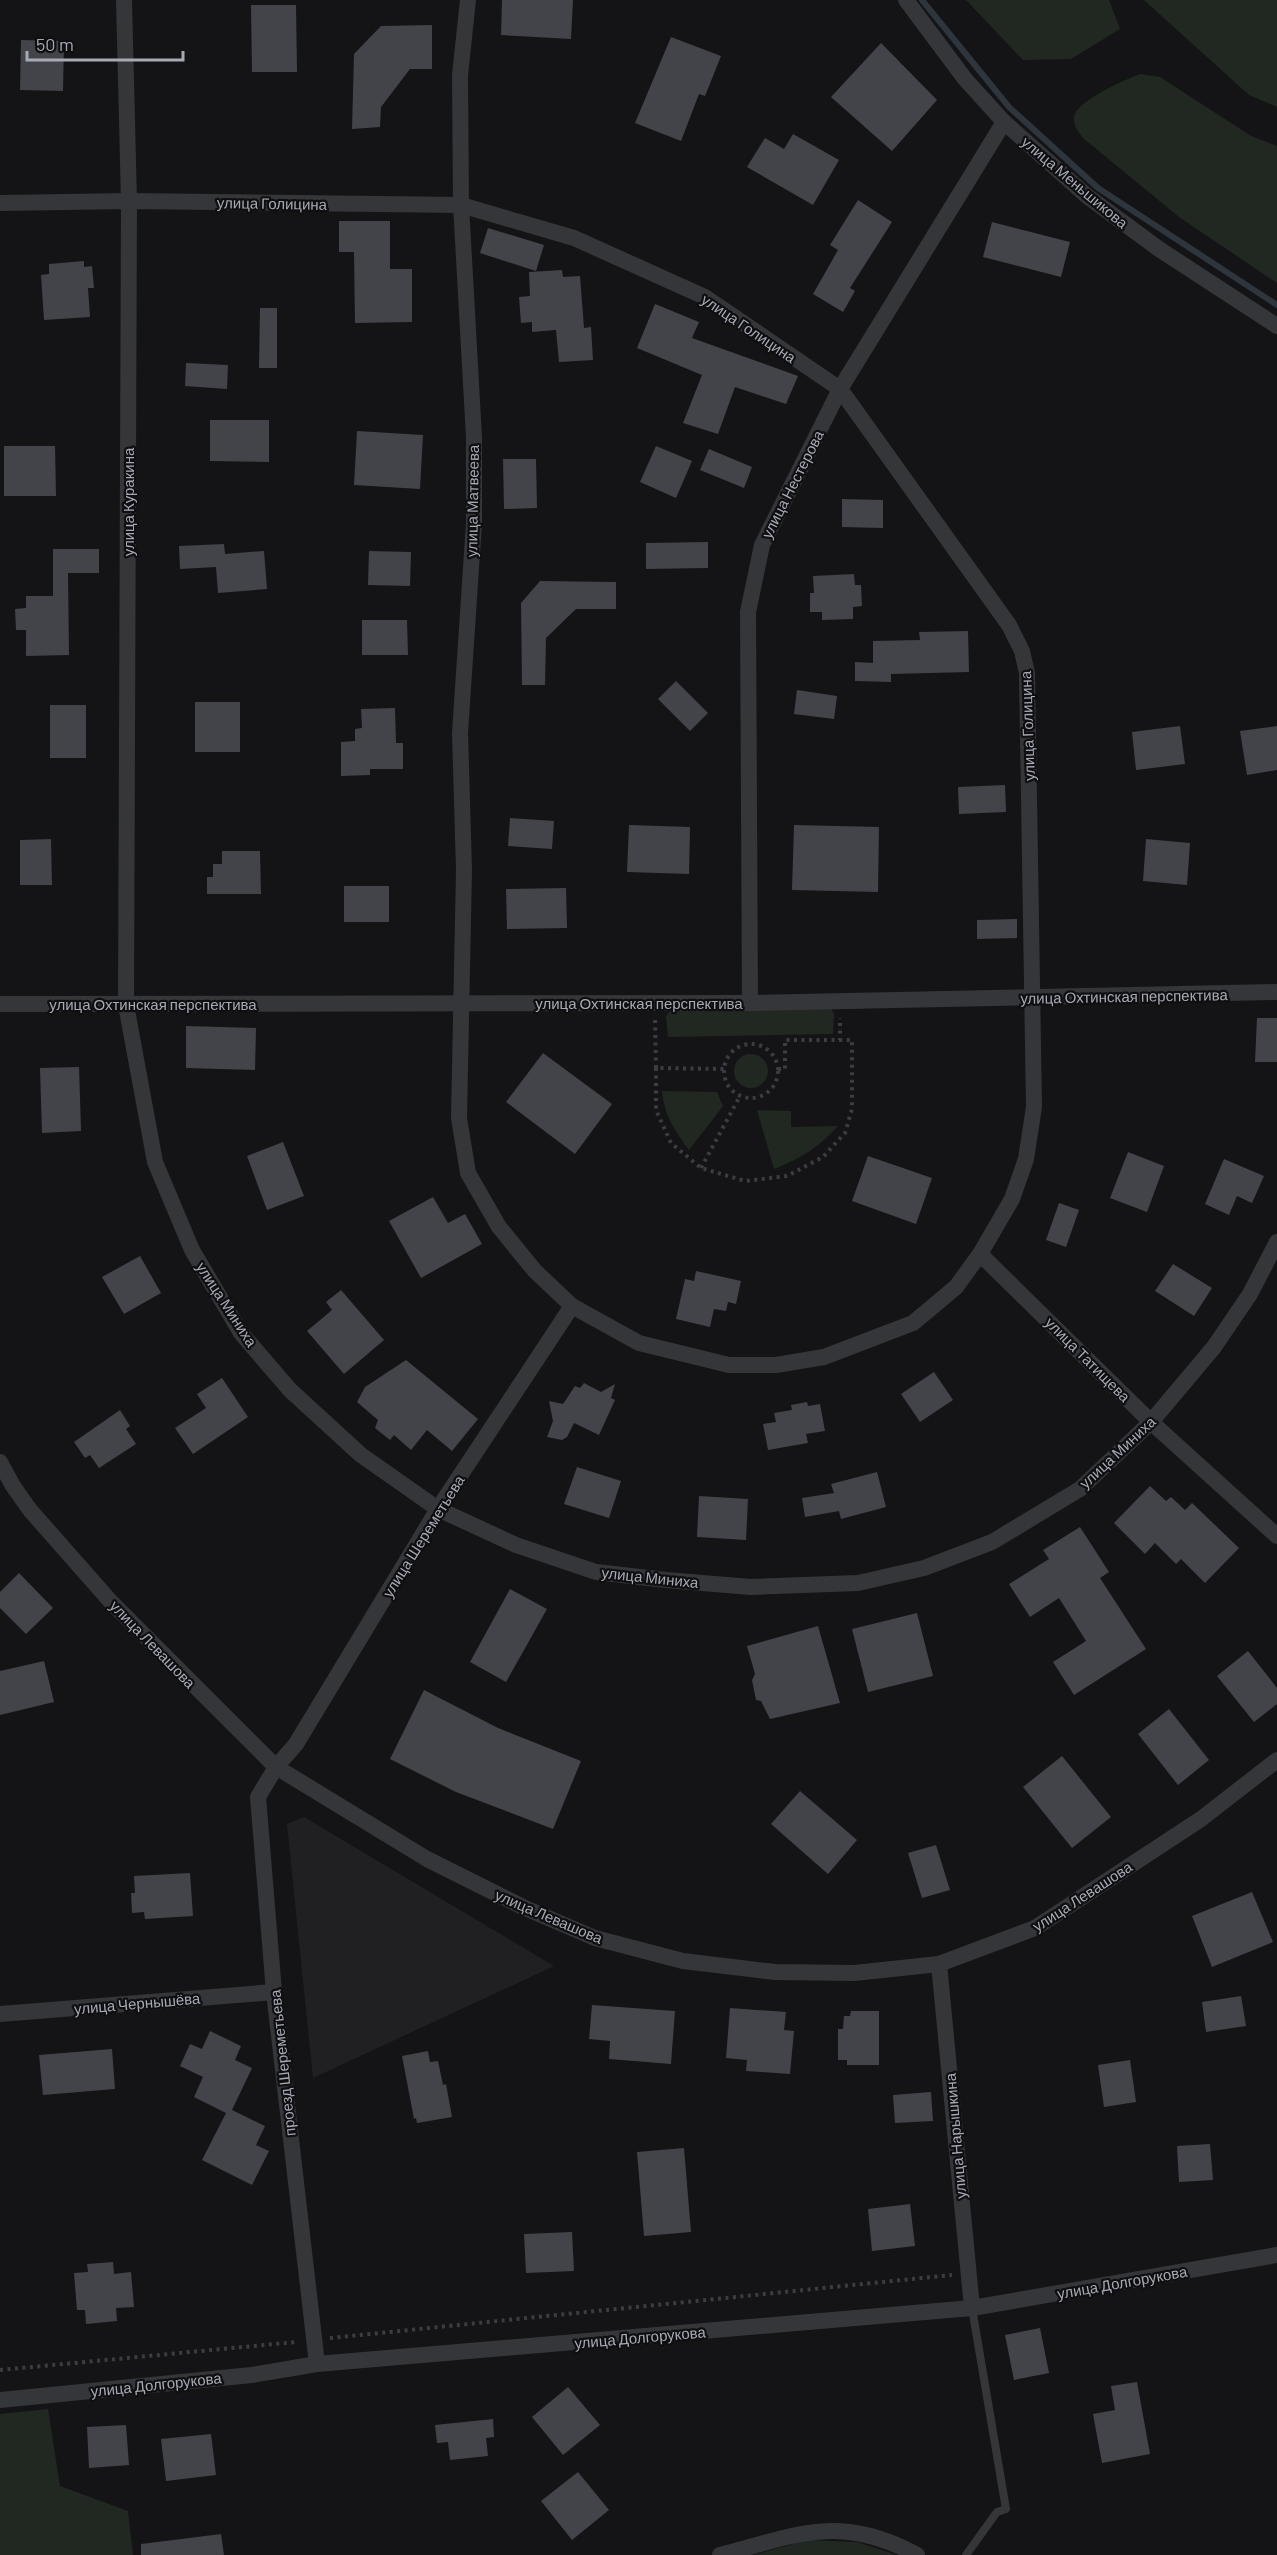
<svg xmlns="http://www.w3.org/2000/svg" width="1277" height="2555" font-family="Barlow,sans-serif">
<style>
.built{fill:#202022}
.green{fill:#212822}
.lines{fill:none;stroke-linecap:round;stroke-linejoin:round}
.stream{stroke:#2e353d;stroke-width:6}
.building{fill:#434449}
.path{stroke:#3b3d41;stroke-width:4;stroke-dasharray:3 4.5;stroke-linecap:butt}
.service{stroke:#35363a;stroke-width:8}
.minor{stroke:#35363a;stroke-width:16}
.labels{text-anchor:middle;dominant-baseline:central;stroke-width:4.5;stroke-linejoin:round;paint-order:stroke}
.street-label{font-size:15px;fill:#a7aab5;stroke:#0f0f11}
</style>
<rect width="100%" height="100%" fill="#141416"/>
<polygon class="built" points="304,1817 554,1966 313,2078 287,1824"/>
<g class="green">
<polygon points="966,0 1109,0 1120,29 1071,59 1023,60"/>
<polygon points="1144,0 1277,0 1277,107 1249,95"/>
<path d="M1140,74l20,3 91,59 26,10v137l-98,-66 -96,-79c-4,-6 -10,-12 -9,-21 3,-17 51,-37 66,-43z"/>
<polygon points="673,1007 830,1007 834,1014 833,1034 668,1037 666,1016"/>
<circle cx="751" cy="1071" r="17"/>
<path d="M662,1091l55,1 6,14 -34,44c-15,-21 -24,-33 -27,-59z"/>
<path d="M757,1110l34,1v16l47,-1c-19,21 -38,33 -64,43z"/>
<polygon points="48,2409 60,2486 128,2511 133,2555 0,2555 0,2414"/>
<polygon points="809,2540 857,2542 897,2555 753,2555"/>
</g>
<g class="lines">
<polyline class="stream" points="922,0 1009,107 1098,188 1277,305"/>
</g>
<g class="building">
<polygon points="502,0 573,0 571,39 501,35"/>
<polygon points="251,5 296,5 297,72 252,72"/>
<polygon points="432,25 432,69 410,69 381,107 380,127 352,129 354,54 381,26"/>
<polygon points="671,37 721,56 705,96 699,94 681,141 635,123"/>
<polygon points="21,40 64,41 63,91 20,90"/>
<polygon points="881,43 937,100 892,151 831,97"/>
<polygon points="793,134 839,160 813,205 747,167 765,138 784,149"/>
<polygon points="858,200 892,222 850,288 855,291 843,312 813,294 838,250 830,245"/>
<polygon points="339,221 390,221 390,269 412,269 412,322 355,323 354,252 339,252"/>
<polygon points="992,222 1070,242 1061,277 983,257"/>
<polygon points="488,228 544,245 536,271 480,253"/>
<polygon points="84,261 84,267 92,266 94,288 88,288 90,317 44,320 41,275 49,274 49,264"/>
<polygon points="562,270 563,277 580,276 584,328 591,327 593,360 559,362 556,330 532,332 532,322 521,323 519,297 530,296 529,272"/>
<polygon points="655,304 699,322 692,338 798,376 786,404 735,387 718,434 683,423 702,375 637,348"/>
<polygon points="260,308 277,308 277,368 259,368"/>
<polygon points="186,363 228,365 227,389 185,386"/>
<polygon points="210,420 269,420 269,462 210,461"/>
<polygon points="357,431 423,435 420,489 354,485"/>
<polygon points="4,446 55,446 56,496 4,496"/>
<polygon points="656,446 692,461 676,498 640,482"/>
<polygon points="709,449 752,467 744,488 700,470"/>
<polygon points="503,459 536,459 537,508 504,509"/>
<polygon points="842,499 883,500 883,528 842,527"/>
<polygon points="708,542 708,568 646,569 646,543"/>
<polygon points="224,544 225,554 264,551 267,589 218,593 216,567 180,569 179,546"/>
<polygon points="53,549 99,549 99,573 68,573 69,655 26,656 26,630 16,630 15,609 26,608 26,596 53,596"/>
<polygon points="369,551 411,552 410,586 368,585"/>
<polygon points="854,574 855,585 861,585 862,606 853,607 853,619 822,620 822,612 810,612 810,593 814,593 813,576"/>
<polygon points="540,581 616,582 616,609 576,609 546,638 545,685 522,685 521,603"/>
<polygon points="362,620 407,620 408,655 362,655"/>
<polygon points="968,631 969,672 891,674 891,682 855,681 855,662 873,663 873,641 920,640 919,632"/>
<polygon points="676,681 708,713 690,731 658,699"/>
<polygon points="797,690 837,696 834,719 794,714"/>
<rect x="195" y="702" width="45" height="50"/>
<rect x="50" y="705" width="36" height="53"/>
<polygon points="395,708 396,743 403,743 403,769 370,769 370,775 341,776 341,742 355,741 355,729 362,728 361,709"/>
<polygon points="1180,726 1185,764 1136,770 1132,732"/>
<polygon points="1277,726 1277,770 1247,775 1240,731"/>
<polygon points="1005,785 1006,812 959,814 958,787"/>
<polygon points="510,818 554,821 552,849 508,846"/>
<polygon points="629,825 690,827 689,874 627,872"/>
<polygon points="794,825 879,827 878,892 792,890"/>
<polygon points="51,839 52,885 20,885 20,840"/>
<polygon points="1146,839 1190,843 1187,885 1143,881"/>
<polygon points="222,851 260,851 261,894 207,894 207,877 213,877 213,864 222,864"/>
<rect x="344" y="886" width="45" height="36"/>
<polygon points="566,888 567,928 507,929 506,889"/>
<polygon points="1017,919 1017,938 977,939 977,920"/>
<polygon points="1257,1018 1277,1018 1277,1062 1255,1062"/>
<polygon points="186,1026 256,1028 255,1070 186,1068"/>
<polygon points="543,1053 612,1104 575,1154 506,1102"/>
<polygon points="79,1067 81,1131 42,1133 40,1068"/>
<polygon points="283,1142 304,1196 267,1210 247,1156"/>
<polygon points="1128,1152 1164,1166 1147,1212 1110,1198"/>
<polygon points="868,1156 932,1178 916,1224 852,1201"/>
<polygon points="1224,1159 1264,1176 1252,1203 1237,1196 1229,1215 1205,1204"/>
<polygon points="433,1197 448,1223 465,1214 482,1244 421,1278 389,1221"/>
<polygon points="1059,1203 1079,1210 1066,1247 1046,1240"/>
<polygon points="140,1256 161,1293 124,1314 102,1277"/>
<polygon points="1173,1264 1212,1288 1194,1316 1155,1291"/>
<polygon points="696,1271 741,1281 736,1304 728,1302 726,1311 714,1309 710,1327 676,1319 685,1279 694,1281"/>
<polygon points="341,1290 384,1340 344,1374 307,1331 332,1310 326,1302"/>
<polygon points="406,1360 478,1419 452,1451 427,1430 411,1450 394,1435 390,1440 375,1428 378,1420 357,1402 365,1387"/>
<polygon points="934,1372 953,1400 920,1422 901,1394"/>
<polygon points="222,1378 248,1417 193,1454 175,1428 206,1408 197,1394"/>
<polygon points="584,1383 601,1392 615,1384 611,1398 615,1400 599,1435 574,1423 567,1437 562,1440 547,1437 553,1421 549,1401 563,1404 575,1386 580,1388"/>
<polygon points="807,1402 808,1406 820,1404 825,1431 806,1434 808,1443 768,1450 763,1424 776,1422 774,1413 792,1410 791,1405"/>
<polygon points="120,1410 130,1426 126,1429 136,1444 99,1468 90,1455 85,1458 74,1442"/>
<polygon points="577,1467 621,1481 609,1518 564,1504"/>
<polygon points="877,1472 886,1507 841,1519 839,1511 805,1517 802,1498 834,1493 831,1484"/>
<polygon points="1150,1486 1166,1501 1171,1497 1185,1510 1192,1503 1239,1548 1205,1583 1181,1559 1176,1564 1155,1543 1145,1554 1114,1523"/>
<polygon points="699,1496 748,1499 746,1540 697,1537"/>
<polygon points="1080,1527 1109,1572 1100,1578 1146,1649 1074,1695 1053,1662 1086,1641 1059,1598 1030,1617 1009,1584 1049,1559 1043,1550"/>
<polygon points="19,1573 53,1608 26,1634 0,1608 0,1592"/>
<polygon points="510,1589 547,1609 506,1682 470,1662"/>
<polygon points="917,1613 933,1676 868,1692 852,1629"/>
<polygon points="818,1626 840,1703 770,1719 761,1701 756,1700 752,1680 755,1674 747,1646"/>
<polygon points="1248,1651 1277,1688 1277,1704 1254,1722 1217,1676"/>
<polygon points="44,1661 54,1702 0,1715 0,1671"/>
<polygon points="424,1690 498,1728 581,1761 553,1829 456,1792 390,1759"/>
<polygon points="1169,1709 1209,1760 1178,1785 1138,1734"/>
<polygon points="1062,1756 1111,1817 1072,1848 1023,1787"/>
<polygon points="800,1791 857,1840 828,1874 771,1824"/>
<polygon points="936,1845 950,1890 922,1898 908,1853"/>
<polygon points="190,1873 193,1916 145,1919 144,1912 132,1913 131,1893 135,1893 134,1876"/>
<polygon points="1252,1892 1273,1942 1212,1967 1192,1916"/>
<polygon points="1241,1996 1246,2026 1206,2032 1202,2002"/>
<polygon points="592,2005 675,2011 671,2064 609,2059 610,2041 589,2039"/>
<polygon points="730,2008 786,2012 784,2030 794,2031 790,2074 746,2071 747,2060 726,2058"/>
<polygon points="851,2011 879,2011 879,2065 847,2065 847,2060 838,2060 838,2029 843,2029 844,2016 850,2016"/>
<polygon points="210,2031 241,2046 235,2060 252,2068 232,2110 265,2126 256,2145 269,2151 252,2185 202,2160 226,2113 194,2097 203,2077 180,2066 190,2044 202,2049"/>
<polygon points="112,2049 115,2089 43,2095 39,2055"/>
<polygon points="428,2051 430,2062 438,2061 443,2085 446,2084 452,2117 417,2123 416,2118 414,2119 402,2056"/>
<polygon points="1130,2060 1136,2102 1104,2107 1098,2065"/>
<polygon points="931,2092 933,2121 895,2123 893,2095"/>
<polygon points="1210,2144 1213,2180 1179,2182 1177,2146"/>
<polygon points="684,2148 691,2232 644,2236 637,2152"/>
<polygon points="910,2204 915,2246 872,2251 868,2209"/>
<polygon points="572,2232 574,2271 526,2273 524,2234"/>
<polygon points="113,2262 114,2274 131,2272 134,2307 116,2308 117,2321 86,2324 85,2310 77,2310 74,2273 88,2272 87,2264"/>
<polygon points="1040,2328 1049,2373 1014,2380 1005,2335"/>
<polygon points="1137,2382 1150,2454 1102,2463 1093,2414 1115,2410 1111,2386"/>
<polygon points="568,2387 600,2425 563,2455 532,2417"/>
<polygon points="493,2419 494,2437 486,2438 488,2456 450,2460 448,2442 437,2443 435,2425"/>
<polygon points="126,2425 129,2465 89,2468 87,2427"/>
<polygon points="211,2434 216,2475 166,2481 161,2439"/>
<polygon points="578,2472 609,2510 572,2540 541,2501"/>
<polygon points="221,2534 224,2555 141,2555 141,2544"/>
</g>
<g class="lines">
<g class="path">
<polyline points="655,1020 656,1068 724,1069"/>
<circle cx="751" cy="1071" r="27"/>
<polyline points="656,1068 656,1110 671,1143 701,1168 745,1181 787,1176 823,1157 845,1133 852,1109 852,1040 840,1040"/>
<polyline points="778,1069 785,1069 785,1040 840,1040 840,1018"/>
<polyline points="701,1168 740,1096"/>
<polyline points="330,2338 952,2275"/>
<polyline points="0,2370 296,2342"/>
</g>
<polyline class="service" points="966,2555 997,2512 1006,2509 972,2308"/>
<g class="minor">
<polyline points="124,0 129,201 126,1005 155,1162 192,1250 241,1333 290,1390 361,1455 438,1509 516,1545 596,1572 666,1580 751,1587 858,1583 924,1568 992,1542 1080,1489 1151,1422 1214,1347 1250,1294 1277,1242"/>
<polyline points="906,0 965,79 1004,122 1087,196 1159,249 1277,326"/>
<polyline points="0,203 129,201 461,205 574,238 705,297 840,389 1009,625 1022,651 1027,673 1034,1107 1026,1159 1012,1199 980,1254 956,1287 913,1323 824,1357 776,1365 729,1365 639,1343 572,1306 535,1271 499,1227 468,1173 459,1118 464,870 460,733 474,523 474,437 461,205 460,75 468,0"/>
<polyline points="750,1003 748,612 762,545 840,389 1004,122"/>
<polyline points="0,1004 750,1003 1277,992"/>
<polyline points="980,1254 1151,1422 1277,1536"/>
<polyline points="0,1462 13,1486 30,1510 111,1602 276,1767 427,1859 525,1908 595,1938 683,1961 775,1972 854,1973 939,1964 1035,1928 1201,1819 1277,1760"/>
<polyline points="939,1964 972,2308"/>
<polyline points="0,2014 274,1992"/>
<polyline points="317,2364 274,1992 258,1797 276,1767 296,1744 438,1509 572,1306"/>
<polyline points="0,2400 252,2375 317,2364 972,2308 1277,2255"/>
<path d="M720,2555c77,-20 120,-42 197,0"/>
</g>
</g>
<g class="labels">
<g class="street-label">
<text transform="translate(1075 182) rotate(40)">улица Меньшикова</text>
<text transform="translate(272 203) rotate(1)">улица Голицина</text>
<text transform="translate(749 328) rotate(34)">улица Голицина</text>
<text transform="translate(792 484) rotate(-63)">улица Нестерова</text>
<text transform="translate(472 501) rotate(-89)">улица Матвеева</text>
<text transform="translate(128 502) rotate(-90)">улица Куракина</text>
<text transform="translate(1027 726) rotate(-92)">улица Голицина</text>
<text transform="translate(1124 996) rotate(-1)">улица Охтинская перспектива</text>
<text x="639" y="1003">улица Охтинская перспектива</text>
<text x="153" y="1004">улица Охтинская перспектива</text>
<text transform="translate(227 1304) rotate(57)">улица Миниха</text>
<text transform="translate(1088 1359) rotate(45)">улица Татищева</text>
<text transform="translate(1117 1452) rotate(-43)">улица Миниха</text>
<text transform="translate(423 1536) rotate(-58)">улица Шереметьева</text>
<text transform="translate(650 1577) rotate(6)">улица Миниха</text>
<text transform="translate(153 1644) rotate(46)">улица Левашова</text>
<text transform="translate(1082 1896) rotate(-33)">улица Левашова</text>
<text transform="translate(549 1916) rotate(23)">улица Левашова</text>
<text transform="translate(137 2003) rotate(-5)">улица Чернышёва</text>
<text transform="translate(282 2063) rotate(-96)">проезд Шереметьева</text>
<text transform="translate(955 2136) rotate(-95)">улица Нарышкина</text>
<text transform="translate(1122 2282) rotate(-10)">улица Долгорукова</text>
<text transform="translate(640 2337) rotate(-5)">улица Долгорукова</text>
<text transform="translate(156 2384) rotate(-6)">улица Долгорукова</text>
</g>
</g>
<path d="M27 51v9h156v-9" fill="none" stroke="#a7aab5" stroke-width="3"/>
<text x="36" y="51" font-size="18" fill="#a7aab5" stroke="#0f0f11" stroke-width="4.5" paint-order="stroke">50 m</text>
</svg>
